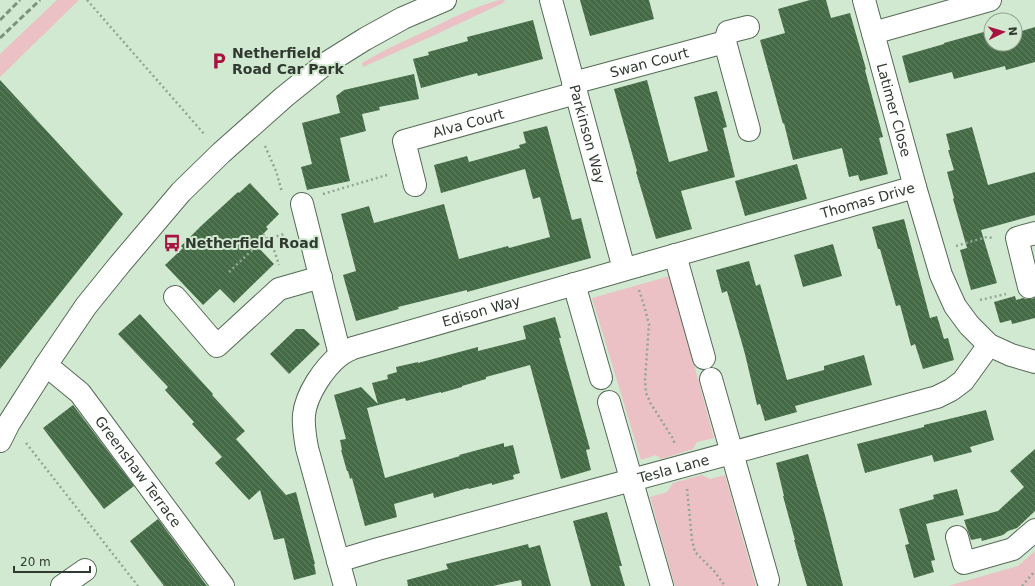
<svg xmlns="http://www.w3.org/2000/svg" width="1035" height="586" font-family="'DejaVu Sans',sans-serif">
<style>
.green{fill:#ebc1c5}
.building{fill:url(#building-back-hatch)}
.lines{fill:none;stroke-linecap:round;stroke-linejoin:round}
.minor-casing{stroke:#566b57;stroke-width:24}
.path{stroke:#93a593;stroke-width:2.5;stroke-dasharray:2 3;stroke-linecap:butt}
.minor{stroke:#fff;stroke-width:22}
.rail{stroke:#809180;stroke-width:3;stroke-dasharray:6 3;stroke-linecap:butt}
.labels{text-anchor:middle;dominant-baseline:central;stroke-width:4;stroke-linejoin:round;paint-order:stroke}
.poi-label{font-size:14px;font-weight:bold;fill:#313a31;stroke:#d1e9d1;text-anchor:start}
.street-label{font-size:14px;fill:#313a31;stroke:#d1e9d1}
</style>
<defs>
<pattern id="building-back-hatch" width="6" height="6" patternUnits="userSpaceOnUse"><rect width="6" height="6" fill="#446b46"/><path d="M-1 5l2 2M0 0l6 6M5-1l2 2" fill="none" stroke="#638165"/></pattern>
</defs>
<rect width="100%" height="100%" fill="#d1e9d1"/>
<g class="green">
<polygon points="57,0 79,0 0,77 0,54"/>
<path d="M499,0h5l1,2 -66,31 -76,34 -1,-4c23,-14 49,-25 74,-37 20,-10 41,-20 63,-26z"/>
<polygon points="670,276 714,438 697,442 693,449 661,459 656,455 641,460 592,298"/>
<polygon points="702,475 710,479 725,475 756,586 675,586 650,497 667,492 673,483"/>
<polygon points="1035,551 1035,586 948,586 1018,566"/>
</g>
<g class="building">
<polygon points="580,0 649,0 654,19 590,36"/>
<polygon points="810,0 826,0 831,18 850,13 866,69 865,70 872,96 883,137 879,138 888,174 860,181 858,175 849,177 842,148 793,160 784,123 783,124 760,40 785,33 778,9"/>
<polygon points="533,20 543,59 478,76 477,73 421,88 413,59 429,55 428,52 468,41 467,37"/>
<polygon points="1035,27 1035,62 1006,70 1005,66 954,79 952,72 909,83 902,56 944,44 944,43 991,30 991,44 1015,44 1015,33"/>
<polygon points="414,74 419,99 379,107 380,110 362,114 366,131 340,138 350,181 307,190 301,167 312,164 302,123 340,113 336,96 344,90"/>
<polygon points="0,80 123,214 0,369"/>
<polygon points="647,80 669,162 708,151 694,97 717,91 727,127 723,128 735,177 681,191 692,229 656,239 636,172 637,171 614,89"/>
<polygon points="547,126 572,220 581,218 591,258 467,292 467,290 398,307 399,309 356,321 343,275 356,271 341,214 369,206 374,223 444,204 459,259 508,246 509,248 550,237 540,197 533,199 525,169 441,193 434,165 467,156 469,162 520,148 519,145 526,143 523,132"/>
<polygon points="972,127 988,185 1035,172 1035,215 981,230 997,283 971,290 960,250 967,248 953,199 954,198 947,172 954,170 948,150 950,150 946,134"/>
<polygon points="797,164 807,199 745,216 735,181"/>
<polygon points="250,183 279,214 266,227 268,229 254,243 274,264 234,303 220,289 203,305 165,265 183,248 181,246 201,226 238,192 239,193"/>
<polygon points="904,219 930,318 937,316 944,339 948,338 954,360 923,369 915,344 911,346 900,305 896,306 880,249 878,249 872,227"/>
<polygon points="833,244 842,276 803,287 794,255"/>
<polygon points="749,261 756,286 760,284 787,380 824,370 824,366 864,355 872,385 795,406 797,412 765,421 760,404 757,405 745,354 727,291 722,293 716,270"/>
<polygon points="1015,296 1016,300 1023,298 1026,299 1032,299 1035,298 1035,318 1012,324 1011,320 1000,323 994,302"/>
<polygon points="140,314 213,394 212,395 245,431 236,439 286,495 296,492 315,564 314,564 316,574 294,580 284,538 274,540 260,490 249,500 215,463 222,457 192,424 194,422 165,390 168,387 118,334"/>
<polygon points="555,317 561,338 559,338 590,449 586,450 591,470 561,479 530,365 486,377 486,379 462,386 462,387 441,393 441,392 406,401 405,398 367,408 385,478 460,456 459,455 504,443 504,447 513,445 520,473 513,475 514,479 492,485 492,483 469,489 468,488 434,498 433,493 394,504 397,517 365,526 352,478 350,479 348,471 347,471 341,450 342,450 340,440 346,439 334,395 361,387 378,404 372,383 388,379 387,375 397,372 396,367 418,362 418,363 478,347 478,351 526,339 523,326"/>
<polygon points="296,329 304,329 320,344 289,374 270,354"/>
<polygon points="73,405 134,486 104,509 43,428"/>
<polygon points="986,410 994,440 970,447 972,452 934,462 932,455 865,473 857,444 924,427 924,425"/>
<polygon points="1035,449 1035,511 1017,528 1008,531 1003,535 982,541 981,538 971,540 964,520 998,511 1024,487 1010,471"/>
<polygon points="808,454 826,519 843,586 807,586 799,558 794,540 795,540 783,496 784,496 776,463"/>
<polygon points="957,489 964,515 926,524 935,560 931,561 934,572 914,578 905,545 909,544 899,509 934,499 933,495"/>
<polygon points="607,512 622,566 619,566 625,586 591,586 573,521"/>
<polygon points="158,519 207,586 164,586 130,541"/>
<polygon points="528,544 529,548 540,545 551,586 522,586 521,580 493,586 408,586 407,580 448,569 446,564"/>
</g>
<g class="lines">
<g class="minor-casing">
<g id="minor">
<path id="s1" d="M551,0l73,269"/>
<path id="s2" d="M864,0l51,187"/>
<polyline points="748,27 728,32 725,42 749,130"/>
<polyline points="873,33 990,0"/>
<path id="s3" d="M573,83l152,-41"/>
<path id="s4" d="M415,185l-11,-44 172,-48"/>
<polyline points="302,204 340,355"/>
<polyline points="675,255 704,358"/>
<polyline points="574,284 601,378"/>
<polyline points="1029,287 1017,238 1035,233"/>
<polyline points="175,297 217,346 279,289 321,277"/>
<path id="s5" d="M46,365l34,28 143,193"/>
<polyline points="711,379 768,580"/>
<polyline points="609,402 662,586"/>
<polyline points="0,441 9,423 46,365 86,306 120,264 181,192 221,153 284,97 325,64 365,39 403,18 445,0"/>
<polyline points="957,537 964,563 1013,549 1035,530"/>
<path id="s6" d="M338,561l40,-12 559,-152 14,-7 12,-9 26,-36"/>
<polyline points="62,586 85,570"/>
<path id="s7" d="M345,586l-38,-138c-2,-11 -4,-22 -3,-33 2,-21 20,-47 36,-60 4,-3 9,-5 13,-7l277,-80 285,-81 26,88 14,31 14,19 20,20 22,10 24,7"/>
</g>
</g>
<g class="path">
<polyline points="87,0 205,135"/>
<polyline points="265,146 276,171 282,192"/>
<polyline points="323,194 387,175"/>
<polyline points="263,234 272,244 279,265"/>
<polyline points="267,239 284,234"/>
<polyline points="956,246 987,237 994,238"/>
<polyline points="229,272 266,237"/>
<polyline points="639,290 643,302 649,324 645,380 646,393 651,404 672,437 675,444"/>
<polyline points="980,300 1006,294"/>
<polyline points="26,443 138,586"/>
<polyline points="687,489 692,540 695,552 714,571 725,586"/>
<polyline points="1022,586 1035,571"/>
</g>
<use href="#minor" class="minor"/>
<g class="rail">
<polyline points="0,20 20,0"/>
<polyline points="0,38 40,0"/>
</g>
</g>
<defs>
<g id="parking-bare" transform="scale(1.38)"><path d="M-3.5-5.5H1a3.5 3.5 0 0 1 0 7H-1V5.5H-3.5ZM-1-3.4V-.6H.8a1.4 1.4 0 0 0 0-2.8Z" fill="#a91341" stroke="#d1e9d1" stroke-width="2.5" paint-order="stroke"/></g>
<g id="bus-bare" transform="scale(1.38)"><path d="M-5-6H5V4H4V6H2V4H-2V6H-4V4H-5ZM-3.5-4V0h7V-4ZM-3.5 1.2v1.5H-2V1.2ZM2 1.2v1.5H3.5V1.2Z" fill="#a91341" stroke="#d1e9d1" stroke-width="2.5" paint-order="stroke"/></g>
</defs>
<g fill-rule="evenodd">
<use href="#parking-bare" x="219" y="61"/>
<use href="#bus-bare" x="172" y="243"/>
</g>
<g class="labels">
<g class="poi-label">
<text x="232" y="53">Netherfield<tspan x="232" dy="16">Road Car Park</tspan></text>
<text x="185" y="243">Netherfield Road</text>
</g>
<g class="street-label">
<text stroke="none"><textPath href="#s3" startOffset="79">Swan Court</textPath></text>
<text stroke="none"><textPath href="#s2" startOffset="114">Latimer Close</textPath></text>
<text stroke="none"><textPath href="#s4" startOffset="112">Alva Court</textPath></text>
<text stroke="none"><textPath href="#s1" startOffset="139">Parkinson Way</textPath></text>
<text stroke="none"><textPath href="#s7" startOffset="798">Thomas Drive</textPath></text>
<text stroke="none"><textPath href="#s7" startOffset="396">Edison Way</textPath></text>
<text stroke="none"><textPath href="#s6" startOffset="348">Tesla Lane</textPath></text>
<text stroke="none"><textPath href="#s5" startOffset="142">Greenshaw Terrace</textPath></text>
</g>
</g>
<g transform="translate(1003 32) rotate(85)"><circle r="19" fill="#d1e9d1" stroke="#91a391"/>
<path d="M0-3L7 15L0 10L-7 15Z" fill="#a91341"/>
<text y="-6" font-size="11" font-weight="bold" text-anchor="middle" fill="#313a31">N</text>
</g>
<path d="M14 566v6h76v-6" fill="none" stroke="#313a31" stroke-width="2"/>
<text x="20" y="566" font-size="12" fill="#313a31" stroke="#d1e9d1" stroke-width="3" paint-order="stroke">20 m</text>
</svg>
